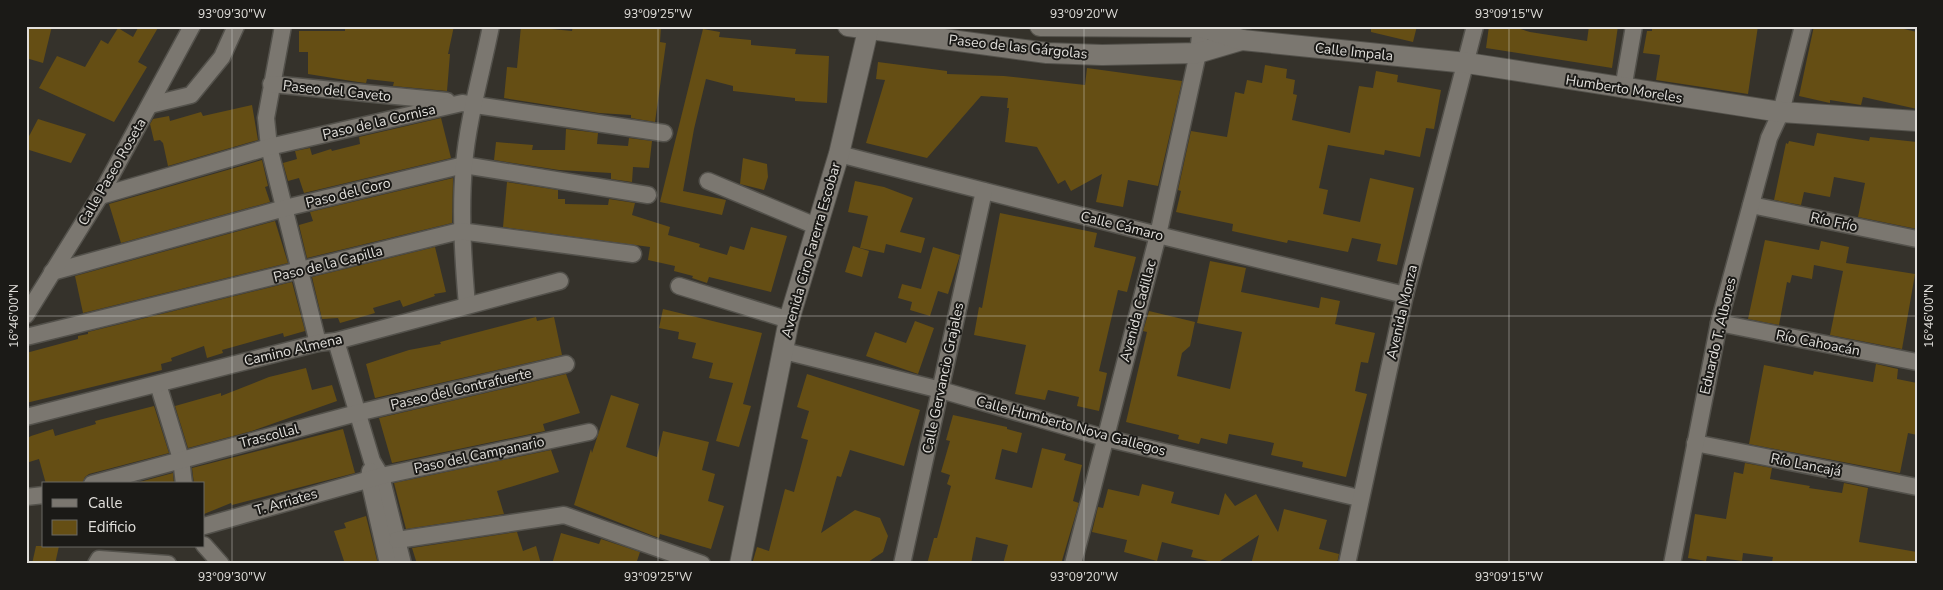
<svg xmlns="http://www.w3.org/2000/svg" width="1943" height="590" font-family="'Nunito Sans',sans-serif">
<style>
.building{fill:#654e14}
.lines{fill:none;stroke-linecap:round;stroke-linejoin:round}
.minor-casing{stroke:#53514b;stroke-width:19}
.tertiary-casing{stroke:#53514b;stroke-width:22}
.minor{stroke:#7b7770;stroke-width:16}
.tertiary{stroke:#7b7770;stroke-width:20}
.ticks{fill:none;stroke:#e1dfdb;stroke-width:1;stroke-opacity:0.45}
.labels{text-anchor:middle;dominant-baseline:central;stroke-width:4;stroke-linejoin:round;paint-order:stroke}
.street-label{font-size:14px;fill:#e1dfdb;stroke:#1b1a17}
.neatline{fill:none;stroke:#e1dfdb;stroke-width:2}
.ticks-label{font-size:12px;text-anchor:middle;fill:#e1dfdb}
</style>
<rect width="100%" height="100%" fill="#35322b"/>
<g class="building">
<polygon points="26,26 52,26 43,63 26,58"/>
<polygon points="139,26 159,26 138,62 147,67 114,122 39,88 57,56 85,67 101,40 108,44 118,28 133,37"/>
<polygon points="345,26 454,26 448,54 450,54 447,91 393,86 394,82 367,79 366,83 358,82 308,74 308,52 299,52 299,31 345,31"/>
<polygon points="521,26 572,31 573,26 661,26 660,42 666,43 655,122 631,118 631,115 599,113 504,98 507,67 517,68"/>
<polygon points="1371,26 1417,26 1413,42 1371,32"/>
<polygon points="1489,26 1517,26 1517,28 1530,32 1587,41 1589,26 1618,26 1612,68 1486,48"/>
<polygon points="1652,26 1758,26 1748,94 1656,80 1660,55 1643,53 1647,31 1652,31"/>
<polygon points="1814,26 1891,26 1917,32 1917,109 1863,97 1861,105 1830,100 1830,103 1799,96"/>
<polygon points="703,29 720,32 719,37 751,40 751,45 796,49 795,54 829,56 827,103 795,101 795,98 733,91 733,86 706,79 694,129 683,191 726,200 722,215 660,202"/>
<polygon points="878,62 947,71 947,74 1004,76 1085,85 1087,68 1182,81 1158,186 1128,180 1123,207 1096,202 1102,174 1071,191 1065,180 1058,184 1037,147 1005,142 1009,108 1007,108 1008,98 981,96 927,158 866,143 885,80 876,79"/>
<polygon points="1265,65 1287,69 1286,78 1295,80 1293,94 1297,95 1292,120 1350,133 1359,86 1373,88 1376,71 1398,75 1397,82 1441,90 1434,129 1426,128 1420,157 1385,150 1384,155 1328,145 1319,188 1328,190 1323,214 1360,222 1370,178 1414,188 1397,265 1377,261 1381,244 1352,238 1348,252 1288,240 1287,243 1232,231 1233,224 1176,212 1181,191 1178,190 1191,131 1227,137 1235,92 1244,94 1247,80 1262,83"/>
<polygon points="252,105 258,140 168,166 163,143 160,140 154,141 150,124 153,119 169,116 170,121 201,112 203,116"/>
<polygon points="441,118 451,158 304,193 299,178 288,181 283,163 297,159 295,151 310,148 312,155 331,149 332,151 360,144 359,137"/>
<polygon points="38,119 86,134 71,163 26,149 26,142"/>
<polygon points="566,129 598,133 597,144 628,146 629,138 652,141 649,168 633,167 632,182 611,179 611,173 559,170 494,160 496,142 533,145 532,150 565,150"/>
<polygon points="1817,133 1869,141 1870,137 1917,142 1917,229 1858,217 1865,183 1834,177 1830,197 1804,192 1801,205 1774,200 1786,143 1788,144 1789,141 1814,146"/>
<polygon points="743,158 767,164 768,177 764,190 740,184"/>
<polygon points="262,160 268,186 265,187 270,202 121,243 109,204"/>
<polygon points="453,178 452,223 307,258 299,225 313,221 310,212"/>
<polygon points="855,181 884,187 913,198 900,232 925,238 921,253 886,244 884,253 860,248 868,216 848,212"/>
<polygon points="507,182 558,190 558,199 565,199 565,204 608,205 609,199 635,203 632,215 670,227 668,235 700,244 699,247 727,255 730,246 744,250 751,227 787,236 771,292 709,277 707,283 692,278 693,276 674,271 675,266 648,260 650,247 503,227"/>
<polygon points="1000,213 1097,233 1094,247 1136,257 1127,292 1118,290 1099,371 1107,373 1099,411 1077,406 1079,397 1048,390 1045,400 1015,394 1026,345 974,335 979,307 982,308"/>
<polygon points="275,221 288,263 83,313 75,276"/>
<polygon points="1765,240 1819,250 1821,241 1849,247 1846,263 1915,274 1902,349 1830,335 1843,271 1814,265 1812,279 1792,275 1790,283 1787,282 1779,325 1748,319"/>
<polygon points="853,246 869,251 862,277 845,272"/>
<polygon points="435,247 446,292 434,294 435,296 403,307 400,300 373,308 375,313 340,323 338,318 322,319 312,277"/>
<polygon points="933,247 960,255 948,294 938,291 930,316 910,310 912,302 898,298 902,284 921,289"/>
<polygon points="1210,261 1246,268 1241,292 1319,308 1321,297 1340,301 1335,324 1375,333 1368,363 1361,362 1355,391 1367,394 1346,477 1302,467 1303,462 1271,455 1274,443 1229,434 1227,444 1201,438 1199,444 1178,439 1179,435 1126,422 1147,332 1143,331 1149,311 1195,322 1190,346 1182,353 1177,376 1230,389 1242,332 1197,323"/>
<polygon points="292,282 305,331 284,337 283,333 222,350 223,353 207,358 204,346 171,358 172,361 161,364 162,370 26,403 26,353 78,339 78,336 88,334 88,332"/>
<polygon points="663,309 762,333 743,404 751,406 739,447 716,441 733,383 709,378 713,363 692,358 696,343 678,339 679,332 659,328"/>
<polygon points="536,317 537,321 554,317 562,355 375,398 366,364 409,350 441,344 440,342"/>
<polygon points="915,321 934,328 918,374 866,356 875,332 906,343"/>
<polygon points="1876,364 1898,369 1897,379 1917,383 1917,435 1908,433 1900,473 1749,444 1764,365 1813,375 1814,371 1873,382"/>
<polygon points="306,368 312,390 332,385 337,401 252,431 188,448 175,406 221,393 221,396 269,377"/>
<polygon points="566,374 580,413 543,424 545,431 392,463 379,418"/>
<polygon points="807,374 920,410 904,466 850,450 841,477 837,476 821,533 855,510 880,518 888,536 883,552 865,564 752,564 757,547 769,551 785,489 794,492 808,440 801,438 809,411 797,407"/>
<polygon points="611,395 639,404 626,447 657,457 663,431 709,442 702,470 715,474 708,501 724,506 711,549 660,534 659,538 651,535 574,505 591,449 592,453"/>
<polygon points="154,406 169,453 89,474 85,477 82,484 46,484 39,459 26,463 26,439 31,436 53,429 55,436 96,424 95,421"/>
<polygon points="953,415 1007,427 1007,429 1022,433 1017,453 1002,449 995,479 1032,488 1042,448 1066,454 1064,460 1082,465 1073,501 1079,503 1061,564 1003,564 1008,545 976,537 971,564 927,564 934,538 937,538 951,486 947,484 950,475 941,472 950,441 946,440"/>
<polygon points="343,429 355,473 232,505 231,503 204,514 204,484 194,484 192,468"/>
<polygon points="551,450 559,472 497,491 504,514 406,529 394,483"/>
<polygon points="1745,463 1772,468 1770,479 1810,486 1809,488 1842,493 1844,483 1868,488 1859,542 1917,552 1917,564 1781,564 1772,562 1773,557 1743,553 1742,561 1707,556 1706,561 1688,558 1695,514 1726,519 1734,472 1743,474"/>
<polygon points="173,473 174,484 132,484"/>
<polygon points="1142,484 1174,492 1171,503 1219,515 1225,493 1235,506 1256,494 1278,532 1284,509 1327,520 1319,549 1339,554 1337,564 1251,564 1259,535 1217,563 1191,557 1193,550 1162,542 1157,561 1124,552 1127,540 1092,532 1098,507 1103,508 1108,489 1139,496"/>
<polygon points="366,516 378,564 345,564 334,531 346,528 344,523"/>
<polygon points="517,532 523,551 536,546 541,564 417,564 412,548"/>
<polygon points="561,533 599,544 601,539 640,552 636,564 552,564"/>
<polygon points="36,546 59,546 55,564 32,564"/>
</g>
<g class="lines">
<g class="minor-casing">
<g id="minor">
<polyline points="283,26 266,118 269,147 318,343"/>
<polyline points="271,84 447,101"/>
<polyline points="1623,89 1634,26"/>
<polyline points="150,105 191,95 222,57 236,26"/>
<polyline points="839,154 1158,235 1405,295"/>
<polyline points="708,181 816,226"/>
<polyline points="100,196 269,147 462,103 664,133"/>
<polyline points="1751,205 1917,239"/>
<polyline points="52,272 285,208 464,165 648,195"/>
<polyline points="679,286 789,320"/>
<path d="M467,305c-4,-47 -7,-93 -3,-140 4,-47 18,-93 27,-139"/>
<polyline points="26,315 100,196 192,26"/>
<polyline points="1719,323 1917,362"/>
<polyline points="26,337 460,231 633,254"/>
<polyline points="336,341 372,461 381,476 403,564"/>
<polyline points="784,351 941,390 1105,438 1359,498"/>
<polyline points="158,384 181,459 184,484"/>
<polyline points="26,417 318,343 336,341 560,281"/>
<polyline points="1695,443 1917,487"/>
<polyline points="370,471 369,480 388,564"/>
<polyline points="92,484 357,413 566,364"/>
<polyline points="26,497 44,495"/>
<polyline points="204,526 381,476 589,432"/>
<polyline points="397,540 564,515 702,564"/>
<polyline points="204,545 221,564"/>
<polyline points="96,564 99,559 168,564"/>
<polyline points="902,564 984,191"/>
<polyline points="1073,564 1158,235 1198,53 1201,27"/>
<polyline points="1347,564 1405,295 1475,26"/>
<polyline points="1672,564 1719,323 1769,138 1781,112 1803,26"/>
</g>
</g>
<g class="tertiary-casing">
<g id="tertiary">
<polyline points="848,26 1047,53 1102,55 1198,53 1242,40"/>
<polyline points="1040,26 1201,27 1242,40 1467,63 1781,112 1917,121"/>
<polyline points="740,564 789,320 839,154 869,26"/>
</g>
</g>
<use href="#minor" class="minor"/>
<use href="#tertiary" class="tertiary"/>
</g>
<path class="ticks" d="M232,26v538M658,26v538M1084,26v538M1509,26v538M26,316h1891"/>
<g class="labels">
<g class="street-label">
<text transform="translate(1018 47) rotate(6)">Paseo de las Gárgolas</text>
<text transform="translate(1354 52) rotate(6)">Calle Impala</text>
<text transform="translate(1624 89) rotate(9)">Humberto Moreles</text>
<text transform="translate(337 91) rotate(6)">Paseo del Caveto</text>
<text transform="translate(379 122) rotate(-13)">Paso de la Cornisa</text>
<text transform="translate(112 172) rotate(-60)">Calle Paseo Roseta</text>
<text transform="translate(348 193) rotate(-14)">Paso del Coro</text>
<text transform="translate(1834 222) rotate(12)">Río Frío</text>
<text transform="translate(1122 226) rotate(14)">Calle Cámaro</text>
<text transform="translate(811 250) rotate(-74)">Avenida Ciro Farerra Escobar</text>
<text transform="translate(328 264) rotate(-14)">Paso de la Capilla</text>
<text transform="translate(1138 311) rotate(-75)">Avenida Cadillac</text>
<text transform="translate(1402 312) rotate(-77)">Avenida Monza</text>
<text transform="translate(1718 336) rotate(-77)">Eduardo T. Albores</text>
<text transform="translate(1818 343) rotate(11)">Río Cahoacán</text>
<text transform="translate(293 350) rotate(-13)">Camino Almena</text>
<text transform="translate(943 378) rotate(-78)">Calle Gervancio Grajales</text>
<text transform="translate(461 389) rotate(-13)">Paseo del Contrafuerte</text>
<text transform="translate(1071 426) rotate(15)">Calle Humberto Nova Gallegos</text>
<text transform="translate(269 436) rotate(-14)">Trascollal</text>
<text transform="translate(479 455) rotate(-12)">Paso del Campanario</text>
<text transform="translate(1806 465) rotate(11)">Río Lancajá</text>
<text transform="translate(286 502) rotate(-16)">T. Arriates</text>
</g>
</g>
<rect width="1943" height="590" fill="none" stroke="#1b1a17" stroke-width="55"/>
<rect x="42" y="482" width="162" height="65" fill="#1b1a17" stroke="#6a6965"/>
<rect x="52" y="499" width="25" height="8" fill="#7b7770" stroke="#6a6965"/>
<text x="88" y="508" font-size="15" fill="#e1dfdb">Calle</text>
<rect x="52" y="520" width="25" height="15" fill="#654e14" stroke="#6a6965"/>
<text x="88" y="532" font-size="15" fill="#e1dfdb">Edificio</text>
<rect x="28" y="28" width="1888" height="534" class="neatline"/>
<g class="ticks-label">
<text x="232" y="18">93°09'30"W</text>
<text x="658" y="18">93°09'25"W</text>
<text x="1084" y="18">93°09'20"W</text>
<text x="1509" y="18">93°09'15"W</text>
<text transform="translate(14 316) rotate(-90)" y="4">16°46'00"N</text>
<text transform="translate(1929 316) rotate(-90)" y="4">16°46'00"N</text>
<text x="232" y="581">93°09'30"W</text>
<text x="658" y="581">93°09'25"W</text>
<text x="1084" y="581">93°09'20"W</text>
<text x="1509" y="581">93°09'15"W</text>
</g>
</svg>
